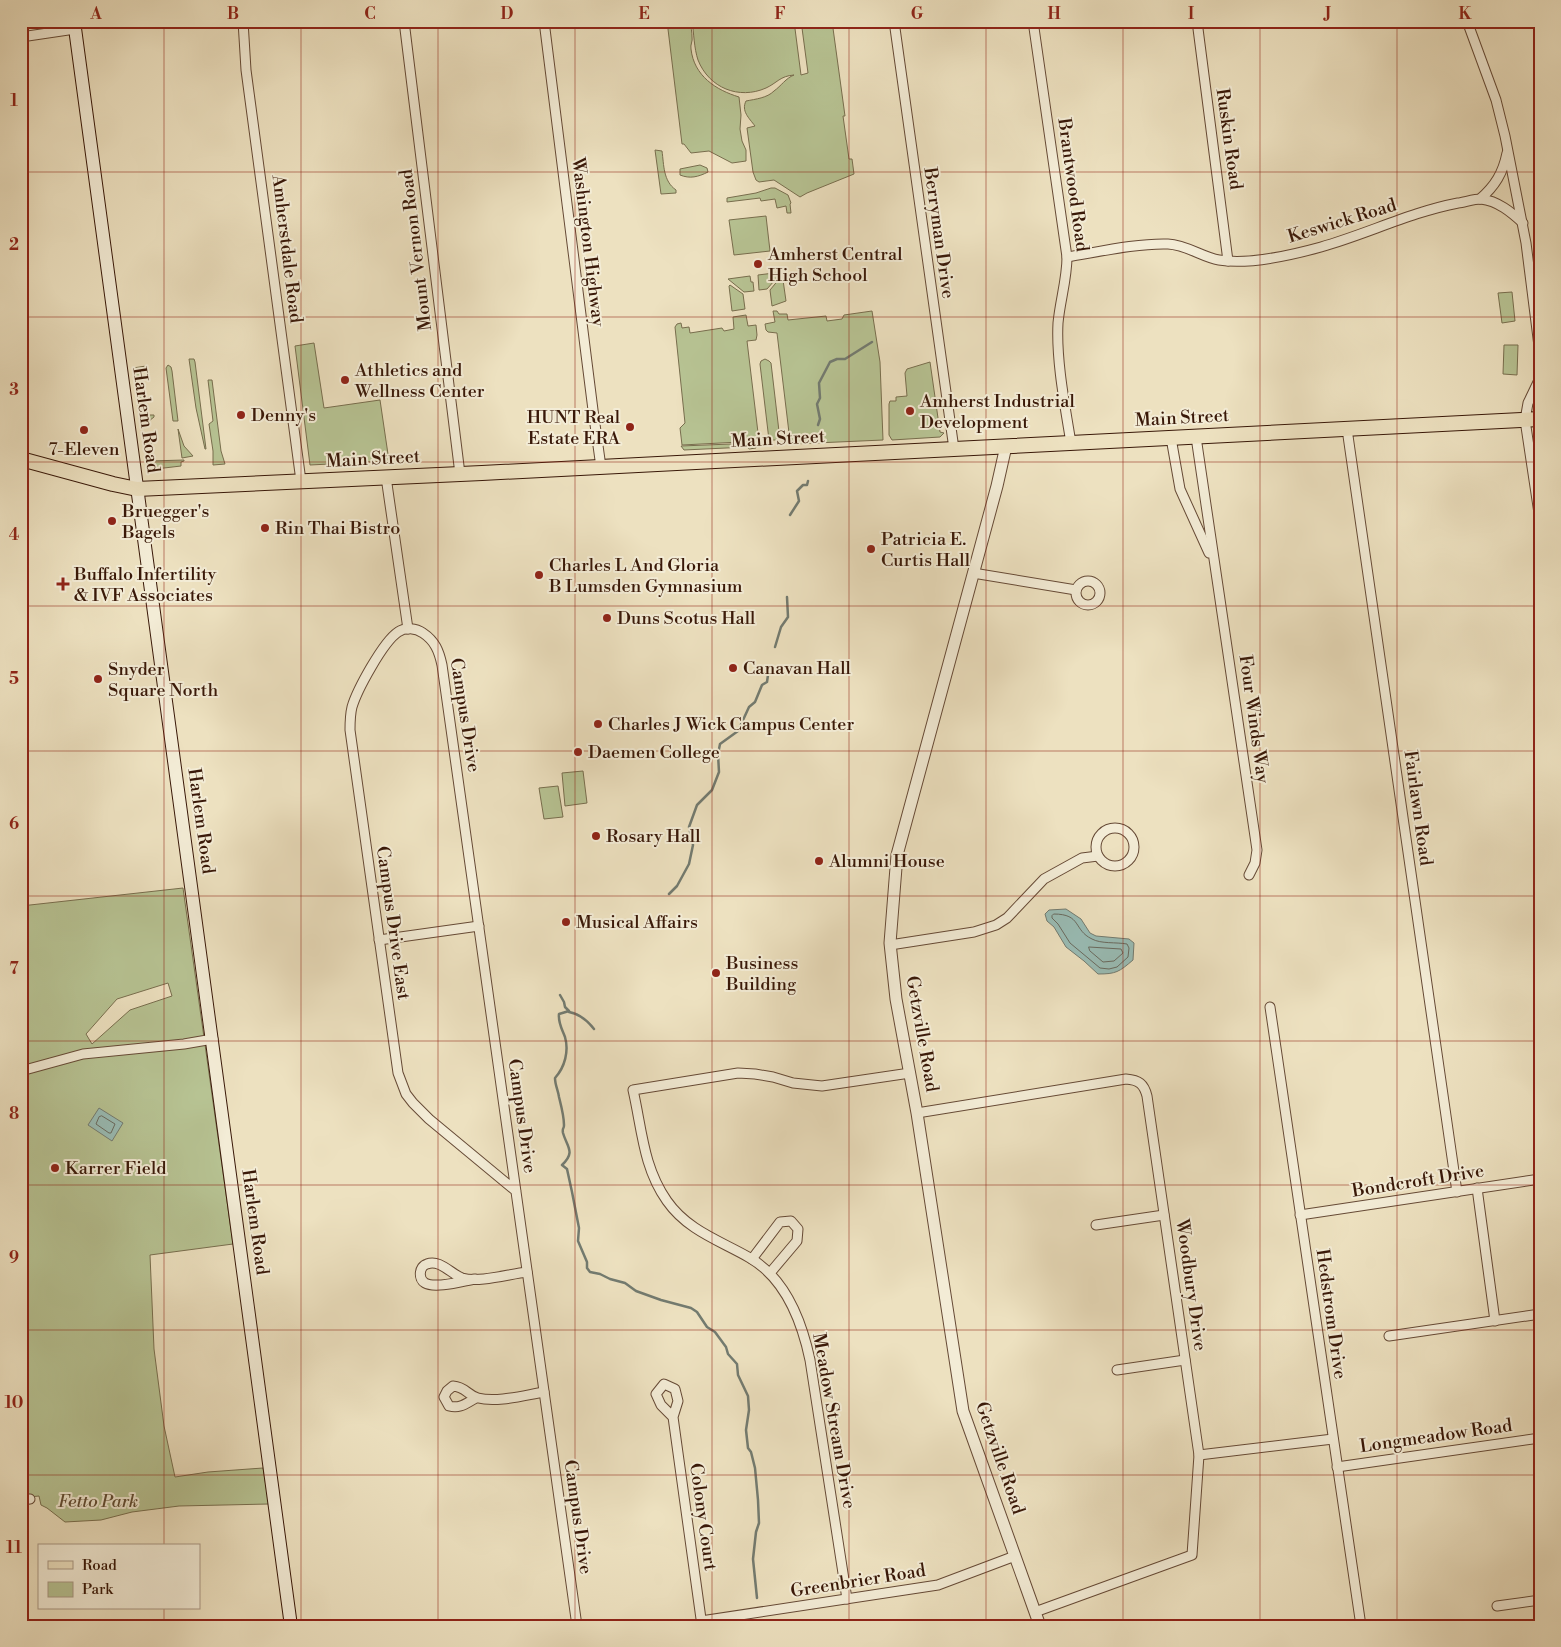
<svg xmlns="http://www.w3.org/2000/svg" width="1561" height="1647" font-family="'Libre Bodoni',serif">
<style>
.green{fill:#b7c393;stroke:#786e4e;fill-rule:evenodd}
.water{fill:#99bdb6;stroke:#737b70}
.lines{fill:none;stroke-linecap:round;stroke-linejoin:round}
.shore{stroke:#696a5f;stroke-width:1}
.stream{stroke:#737b70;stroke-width:2.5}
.minor-casing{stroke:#664a36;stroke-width:11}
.tertiary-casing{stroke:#664a36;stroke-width:13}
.secondary-casing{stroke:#391808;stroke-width:14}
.primary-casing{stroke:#391808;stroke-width:16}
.minor{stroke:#f3ecd6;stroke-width:9}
.tertiary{stroke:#f3ecd6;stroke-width:11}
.secondary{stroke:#f3ecd6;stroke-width:12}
.primary{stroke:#ede1c0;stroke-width:14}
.grid{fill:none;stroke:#8f2418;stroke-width:1;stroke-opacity:0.55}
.poi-dot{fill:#8f2418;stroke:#f3ecd6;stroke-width:2}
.labels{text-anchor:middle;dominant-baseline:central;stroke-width:4;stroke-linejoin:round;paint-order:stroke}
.street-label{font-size:18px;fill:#391808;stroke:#f3ecd6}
.poi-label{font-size:18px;fill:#391808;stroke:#f3ecd6;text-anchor:start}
.park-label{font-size:18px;font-style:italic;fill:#5f4b32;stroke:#f3ecd6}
.neatline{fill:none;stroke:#8f2418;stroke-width:2}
.grid-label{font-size:16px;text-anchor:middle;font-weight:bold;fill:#8f2418}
</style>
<rect width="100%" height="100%" fill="#ede1c0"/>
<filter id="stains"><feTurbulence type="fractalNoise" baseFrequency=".004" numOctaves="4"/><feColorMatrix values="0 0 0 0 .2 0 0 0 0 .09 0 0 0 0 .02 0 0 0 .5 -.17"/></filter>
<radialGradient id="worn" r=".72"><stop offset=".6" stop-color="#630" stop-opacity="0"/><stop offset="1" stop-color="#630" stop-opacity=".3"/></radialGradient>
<g class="green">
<polygon points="21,21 63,21 63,22 21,28"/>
<path d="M667,21h23c1,6 2,11 2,16 1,4 -2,8 -1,12 3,27 25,41 48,48l2,18 -1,14 2,12 4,9v11l-14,2 -23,-12 -18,2 -7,-9h-2z"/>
<path d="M692,21h102l7,54 7,-2 -6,-45 22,-3 -1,-4h9l13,95h-2l6,43h3l2,15 -47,19 -7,4 -26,-17 -15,2 -3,-2 -3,-8 -6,-44 8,-2c-6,-8 -14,-15 -9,-25 10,-2 21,-3 28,-10 7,-5 12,-13 20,-16 -14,1 -17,8 -28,13 -27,12 -57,0 -68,-28 -4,-12 -4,-26 -6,-39z"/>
<path d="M655,150l7,1c2,14 1,30 14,39v3l-15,1z"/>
<path d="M700,165l7,3 1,4c-10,5 -18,7 -28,3v-6z"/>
<polygon points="771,188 775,188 788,195 791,203 790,204 791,213 787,213 786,206 777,208 775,199 761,201 760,198 727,202 727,198 756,193"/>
<polygon points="766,216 770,251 734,255 729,220"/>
<polygon points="782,272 767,289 759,290 758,275"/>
<polygon points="750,276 751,282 753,282 754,291 744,292 728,279"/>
<polygon points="780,278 781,281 783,280 786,301 772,306 770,290"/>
<polygon points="730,285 743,294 745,309 732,311 729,286"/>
<polygon points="1512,292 1515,321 1502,323 1498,293"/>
<polygon points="773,311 777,311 779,314 787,314 788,320 826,316 827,321 842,319 844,315 872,311 880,362 883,440 793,444 790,441 777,333 768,332 766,330 765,324 775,322"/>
<polygon points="746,315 748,326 756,325 757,335 756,340 747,341 759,441 682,445 680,428 685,423 675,327 677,324 681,323 682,328 689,327 690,333 722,328 724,331 734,329 733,317"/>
<polygon points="314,343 324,408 380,400 389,461 310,465 295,346"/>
<polygon points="1504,345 1518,345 1517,375 1503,374"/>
<polygon points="189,359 194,359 195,362 206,449 205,449 196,408"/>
<polygon points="765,359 769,361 771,363 780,440 769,440 760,364 761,361"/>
<polygon points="930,362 940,432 944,433 940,437 892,440 889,435 889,404 890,401 896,401 896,397 907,396 905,373 907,369"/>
<polygon points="168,365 171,367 172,371 178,421 173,421 166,368"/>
<polygon points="146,366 147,369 140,371 147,415 154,415 154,417 149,421 140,424 133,368"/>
<polygon points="208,380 212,380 221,451 225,464 213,465 213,451 209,424 213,421"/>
<polygon points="178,429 184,446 193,456 182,458"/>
<polygon points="144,441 151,441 153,459 146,457"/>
<polygon points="756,443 756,448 749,449 747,447 684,450 681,446"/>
<polygon points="184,460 184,461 181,462 181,466 147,470 146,468 148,463 150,461"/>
<polygon points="583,771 587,803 565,806 562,773"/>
<polygon points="558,786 563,817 544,819 539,788"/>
<path d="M183,888l50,356 -83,11 4,94 10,77 11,51 33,-5 55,-4 6,36 -90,2 -47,6 -31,8 -36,2 -18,-14 -6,-3 -2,-9 -10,1 -8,-56v-535zM168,983l4,13 -42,14 -38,34 -6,-10 31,-35z"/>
</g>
<g class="water">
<path d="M1066,909l15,10 9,14 6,3 33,3 5,4 -1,17c-14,12 -17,14 -35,14l-14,-13 -18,-14 -12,-20 -7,-6 -2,-7 4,-4z"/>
<polygon points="99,1108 123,1123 112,1141 88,1125"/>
</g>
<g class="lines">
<g class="shore">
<path d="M1054,914c28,0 19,16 38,25 9,5 24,3 35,5l2,4 -1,9 -11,10 -8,2 -9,-1 -30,-25 -12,-19 -6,-6v-2z"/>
<polygon points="1089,947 1121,949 1123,953 1114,961 1103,962 1090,951"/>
<polygon points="102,1116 115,1124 111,1133 109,1133 96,1124 99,1117"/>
</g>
<g class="stream">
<polyline points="818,425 820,419 817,404 820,398 819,383 830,362 837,359 845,359 872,342"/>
<polyline points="790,515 799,501 797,491 803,485 807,485 808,481"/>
<polyline points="775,647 781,627 788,617 787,597"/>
<polyline points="669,894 677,886 689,864 693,845 689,827 697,805 712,790 719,772 718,754 720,744 738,731 749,707 755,702 762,685 767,682 768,675"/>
<path d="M560,995l4,7 1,5 4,4 -10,3c-1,9 3,15 6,23 4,14 0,30 -10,41 0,7 3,12 4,19 2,8 5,19 5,28 0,5 -2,2 -1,8 4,14 13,19 -1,32l5,4 5,23 7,36 -1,13 9,21v6l3,4 10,2 10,5 15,4 11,8 25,9 30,8 6,4 10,15 8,5 11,15 2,7 9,10 1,11 10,21 1,14 -3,20 2,18 3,4 4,16 3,32 1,23 -3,9 -3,27 4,39"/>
<path d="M569,1012c11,2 18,8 25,17"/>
</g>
<g class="minor-casing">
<g id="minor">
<polyline points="243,21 246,70 301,481"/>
<polyline points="404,21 460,474"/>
<polyline points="544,21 593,410 601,467"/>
<polyline points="894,21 954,449"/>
<path d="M1033,21l34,236c0,22 -7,44 -9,66 -2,37 7,83 13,120"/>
<polyline points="1197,21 1228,261"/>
<polyline points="1467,21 1496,100 1505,136 1526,243 1540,354"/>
<polyline points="21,37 75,29"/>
<path d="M1480,199c15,-13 23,-26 27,-46"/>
<path d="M1067,257c31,-5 70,-14 101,-13 19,1 34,13 51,16 29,5 73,-5 102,-13 46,-13 90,-35 137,-44 7,-1 16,-4 23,-4 17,2 30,13 42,24"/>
<polyline points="1540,378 1528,403 1525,420 1540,520"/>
<polyline points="1347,429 1457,1192"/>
<polyline points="1196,437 1257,850 1255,863 1249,875"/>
<polyline points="1171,438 1180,489 1209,553"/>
<polyline points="386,477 408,629"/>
<polyline points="973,573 1076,590"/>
<circle cx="1088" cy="593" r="12"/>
<circle cx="1115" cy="847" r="19"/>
<polyline points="379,940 479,926"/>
<polyline points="890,945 974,932 996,925 1007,918 1044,879 1082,858 1098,856"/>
<polyline points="1270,1007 1361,1626"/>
<polyline points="21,1071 83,1054 184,1044 213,1039"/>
<path d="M917,1113l209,-34c13,1 18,5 21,17l52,359 -7,100 -157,57"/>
<polyline points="1477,1188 1495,1321"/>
<path d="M516,1191l-87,-72 -16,-16 -7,-9 -8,-21 -48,-343c0,-8 0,-15 2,-23 5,-17 31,-65 46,-75 7,-5 18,-4 25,1 12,8 16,18 19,32l135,961"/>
<polyline points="1300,1215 1540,1179"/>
<polyline points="1096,1225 1164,1215"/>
<polyline points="752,1259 780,1222 791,1221 798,1229 797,1241 770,1273"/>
<path d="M475,1279c-12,2 -40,10 -50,4 -7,-4 -6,-17 2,-19 13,-5 24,10 35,14 17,5 47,-4 65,-6"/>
<polyline points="1389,1336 1540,1314"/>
<polyline points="1117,1370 1185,1360"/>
<path d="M476,1398c-10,5 -15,11 -27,8l-5,-9 3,-6 6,-5c13,1 14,9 25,12 19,5 47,-3 66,-6"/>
<polyline points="673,1417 661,1405 656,1394 664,1384 675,1389 678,1401 673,1417 702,1626"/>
<polyline points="1199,1455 1333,1439"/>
<polyline points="1337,1467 1540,1438"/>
<polyline points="21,1500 30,1499"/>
<path d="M847,1599l-37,-239c-8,-38 -24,-81 -60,-102 -29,-17 -62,-27 -83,-57 -24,-34 -25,-72 -34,-111l105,-17 17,1 18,3 20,6 29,3 88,-13"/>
<polyline points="1497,1606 1540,1600"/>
<polyline points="701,1621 938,1585 1015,1556"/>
</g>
</g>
<g class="tertiary-casing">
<polyline id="tertiary" points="1006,446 997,486 897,855 890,943 896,999 917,1113 963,1411 1040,1626"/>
</g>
<g class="secondary-casing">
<polyline id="secondary" points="74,21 291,1626"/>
</g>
<g class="primary-casing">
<polyline id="primary" points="21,459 113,484 137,489 482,473 1540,419"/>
</g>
<use href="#minor" class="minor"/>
<use href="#tertiary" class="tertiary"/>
<use href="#secondary" class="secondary"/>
<use href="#primary" class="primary"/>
</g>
<path class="grid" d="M164,21v1525M301,21v1605M438,21v1605M575,21v1605M712,21v1605M849,21v1605M986,21v1605M1123,21v1605M1260,21v1605M1397,21v1605M21,172h1519M21,317h1519M21,462h1519M21,606h1519M21,751h1519M21,896h1519M21,1041h1519M21,1185h1519M21,1330h1519M21,1475h1519M164,1608v18"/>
<g class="poi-dot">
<circle cx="758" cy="264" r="5"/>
<circle cx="345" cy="380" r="5"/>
<circle cx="910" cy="411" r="5"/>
<circle cx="241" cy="415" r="5"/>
<circle cx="630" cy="427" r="5"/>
<circle cx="84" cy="430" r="5"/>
<circle cx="112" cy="521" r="5"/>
<circle cx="265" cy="528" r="5"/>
<circle cx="871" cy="549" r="5"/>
<circle cx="539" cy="575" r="5"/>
<path d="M60.5 576.5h5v5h5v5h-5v5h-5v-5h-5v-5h5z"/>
<circle cx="607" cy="618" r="5"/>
<circle cx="733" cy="668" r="5"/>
<circle cx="98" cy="679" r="5"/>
<circle cx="598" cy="724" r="5"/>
<circle cx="578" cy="752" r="5"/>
<circle cx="596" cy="836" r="5"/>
<circle cx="819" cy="861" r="5"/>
<circle cx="566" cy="922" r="5"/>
<circle cx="716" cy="973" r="5"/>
<circle cx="55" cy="1168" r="5"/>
</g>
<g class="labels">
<g class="street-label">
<text transform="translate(1229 139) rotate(82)">Ruskin Road</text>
<text transform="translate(1073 185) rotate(82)">Brantwood Road</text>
<text transform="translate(1342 221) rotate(-17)">Keswick Road</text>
<text transform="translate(939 233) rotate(82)">Berryman Drive</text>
<text transform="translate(588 242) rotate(83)">Washington Highway</text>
<text transform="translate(287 249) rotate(83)">Amherstdale Road</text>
<text transform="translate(416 250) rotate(-97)">Mount Vernon Road</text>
<text transform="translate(1182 418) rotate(-3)">Main Street</text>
<text transform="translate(146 420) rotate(82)">Harlem Road</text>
<text transform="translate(778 439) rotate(-3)">Main Street</text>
<text transform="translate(373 459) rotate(-3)">Main Street</text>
<text transform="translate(465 715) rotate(81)">Campus Drive</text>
<text transform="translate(1254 719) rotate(82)">Four Winds Way</text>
<text transform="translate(1418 808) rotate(82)">Fairlawn Road</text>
<text transform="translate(201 821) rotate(82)">Harlem Road</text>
<text transform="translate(393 923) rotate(82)">Campus Drive East</text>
<text transform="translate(922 1034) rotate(80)">Getzville Road</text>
<text transform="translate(522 1116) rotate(82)">Campus Drive</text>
<text transform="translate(1418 1181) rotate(-9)">Bondcroft Drive</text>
<text transform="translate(255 1222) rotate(82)">Harlem Road</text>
<text transform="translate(1191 1285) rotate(82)">Woodbury Drive</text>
<text transform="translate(1331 1314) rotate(82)">Hedstrom Drive</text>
<text transform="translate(834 1421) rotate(80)">Meadow Stream Drive</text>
<text transform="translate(1436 1436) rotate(-8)">Longmeadow Road</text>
<text transform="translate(1000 1458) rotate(71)">Getzville Road</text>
<text transform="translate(578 1517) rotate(82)">Campus Drive</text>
<text transform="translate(703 1517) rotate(82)">Colony Court</text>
<text transform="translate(858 1581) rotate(-9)">Greenbrier Road</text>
</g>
<g class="poi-label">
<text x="768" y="254">Amherst Central<tspan x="768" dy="21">High School</tspan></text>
<text x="355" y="370">Athletics and<tspan x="355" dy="21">Wellness Center</tspan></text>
<text x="920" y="401">Amherst Industrial<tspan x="920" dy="21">Development</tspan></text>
<text x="251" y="415">Denny's</text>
<text x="620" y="417" text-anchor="end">HUNT Real<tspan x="620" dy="21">Estate ERA</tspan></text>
<text x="84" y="449" text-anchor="middle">7-Eleven</text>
<text x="122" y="511">Bruegger's<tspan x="122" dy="21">Bagels</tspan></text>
<text x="275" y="528">Rin Thai Bistro</text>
<text x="881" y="539">Patricia E.<tspan x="881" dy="21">Curtis Hall</tspan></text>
<text x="549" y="565">Charles L And Gloria<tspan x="549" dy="21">B Lumsden Gymnasium</tspan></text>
<text x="74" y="574">Buffalo Infertility<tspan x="74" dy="21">&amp; IVF Associates</tspan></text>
<text x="617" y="618">Duns Scotus Hall</text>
<text x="743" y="668">Canavan Hall</text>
<text x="108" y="669">Snyder<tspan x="108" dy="21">Square North</tspan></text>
<text x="608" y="724">Charles J Wick Campus Center</text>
<text x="588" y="752">Daemen College</text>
<text x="606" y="836">Rosary Hall</text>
<text x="829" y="861">Alumni House</text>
<text x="576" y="922">Musical Affairs</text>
<text x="726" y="963">Business<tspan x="726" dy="21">Building</tspan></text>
<text x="65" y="1168">Karrer Field</text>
</g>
<g class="park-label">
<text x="98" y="1501">Fetto Park</text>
</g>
</g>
<rect width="1561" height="1647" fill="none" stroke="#ede1c0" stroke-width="55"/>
<rect x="38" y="1544" width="162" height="65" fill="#f3ecd6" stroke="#a99784"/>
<rect x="48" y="1561" width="25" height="8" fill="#ede1c0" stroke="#a99784"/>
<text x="82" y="1570" font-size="15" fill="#391808">Road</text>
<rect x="48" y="1582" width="25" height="15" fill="#b7c393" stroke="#a99784"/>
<text x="82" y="1594" font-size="15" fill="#391808">Park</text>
<rect x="28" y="28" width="1506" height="1592" class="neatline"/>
<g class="grid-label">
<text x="96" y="19">A</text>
<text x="233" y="19">B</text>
<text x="370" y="19">C</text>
<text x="507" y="19">D</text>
<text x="644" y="19">E</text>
<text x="780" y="19">F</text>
<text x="917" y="19">G</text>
<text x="1054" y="19">H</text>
<text x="1191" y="19">I</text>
<text x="1328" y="19">J</text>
<text x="1465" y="19">K</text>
<text x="14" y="106">1</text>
<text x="14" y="250">2</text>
<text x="14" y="395">3</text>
<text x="14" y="540">4</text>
<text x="14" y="684">5</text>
<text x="14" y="829">6</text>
<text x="14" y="974">7</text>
<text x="14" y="1119">8</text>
<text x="14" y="1263">9</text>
<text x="14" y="1408">10</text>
<text x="14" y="1553">11</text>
</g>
<rect width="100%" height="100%" filter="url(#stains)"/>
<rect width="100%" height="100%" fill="url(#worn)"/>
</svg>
